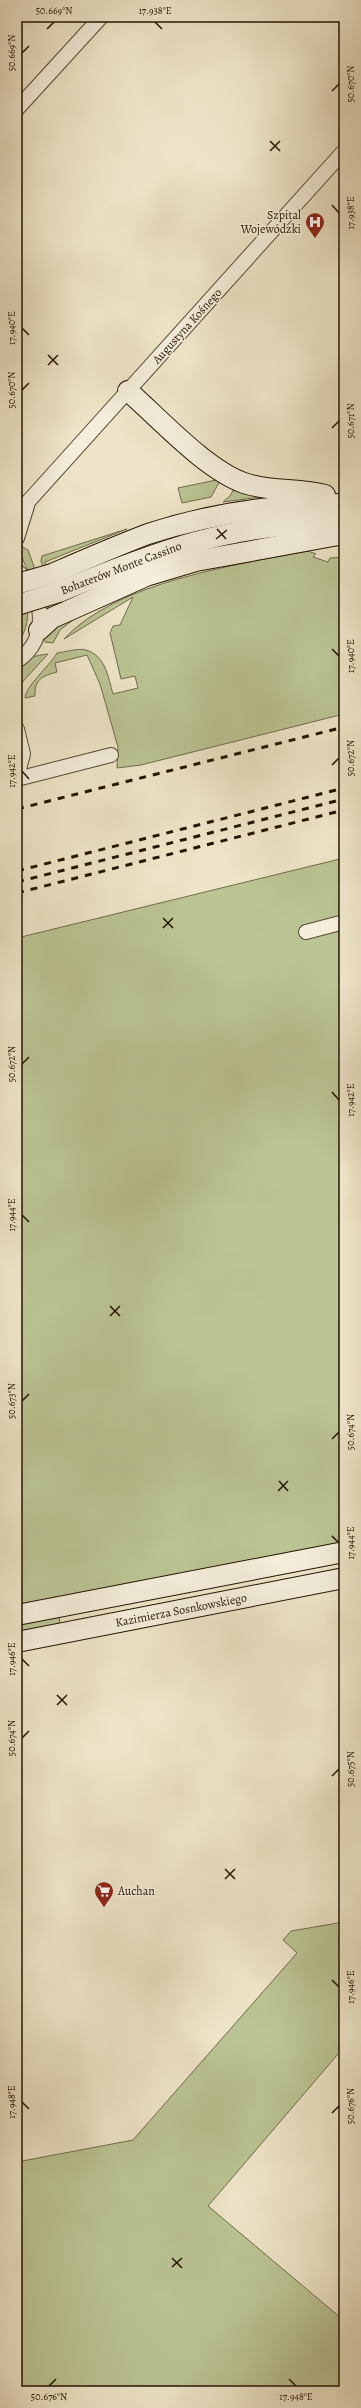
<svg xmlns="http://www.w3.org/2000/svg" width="361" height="2408" font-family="Alegreya,serif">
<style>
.green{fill:#bbc494;stroke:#6f6c4a}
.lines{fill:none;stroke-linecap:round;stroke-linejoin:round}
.street-casing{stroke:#564833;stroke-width:16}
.secondary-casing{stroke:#231301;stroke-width:22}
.street{stroke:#f4eedb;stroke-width:14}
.secondary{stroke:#f4eedb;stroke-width:20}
.rail{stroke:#231301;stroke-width:3;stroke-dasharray:7 7;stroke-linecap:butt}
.secondary-bridge-casing{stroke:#231301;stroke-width:22;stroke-linecap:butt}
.secondary-bridge{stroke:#f4eedb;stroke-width:20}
.ticks{fill:none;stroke:#231301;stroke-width:1.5}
.labels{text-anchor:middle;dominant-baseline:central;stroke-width:3;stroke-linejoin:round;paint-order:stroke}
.poi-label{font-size:12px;fill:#231301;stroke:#f4eedb;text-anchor:end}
.street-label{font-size:12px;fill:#231301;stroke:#f4eedb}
.neatline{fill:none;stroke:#231301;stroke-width:1.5}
.ticks-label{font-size:10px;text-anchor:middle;fill:#231301}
</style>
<rect width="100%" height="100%" fill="#eee5c8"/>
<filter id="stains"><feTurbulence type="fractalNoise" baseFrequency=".005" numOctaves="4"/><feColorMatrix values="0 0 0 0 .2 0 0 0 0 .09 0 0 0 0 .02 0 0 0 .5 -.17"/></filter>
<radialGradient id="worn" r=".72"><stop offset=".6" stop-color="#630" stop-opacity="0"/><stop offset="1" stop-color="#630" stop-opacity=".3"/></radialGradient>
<g class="green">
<polygon points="221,479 211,497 182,503 178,488"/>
<polygon points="236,485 275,495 223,502 230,496"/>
<polygon points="127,529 45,562 60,602 57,604 41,561 42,556"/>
<path d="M21,546l7,4 20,55 1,10 -3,1c2,-30 -27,-45 -25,-70z"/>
<path d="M308,551l8,3 -3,3 15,5 2,-4 14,-1v157l-203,51 -24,3 1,-21 -18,-63 -13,-29 -32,8 2,9c-14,4 -23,7 -22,24l-10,2c0,-11 26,-34 32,-45 8,-1 21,-5 29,-3 20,6 22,27 27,44l25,-6 -3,-12 -14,3 -11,-46 3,-7 7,-1 13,-28 -69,42c52,-57 171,-74 244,-88z"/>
<path d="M17,587c14,18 14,38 0,57z"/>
<polygon points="90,607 60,630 53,643 45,642 42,637 45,631"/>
<path d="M48,654l-31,34c0,-5 -2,-14 0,-19 5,-11 21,-14 31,-15z"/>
<polygon points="344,858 344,1552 17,1615 17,938"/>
<polygon points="59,1616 60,1625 17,1633 17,1623"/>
<polygon points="344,1922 344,2047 208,2206 341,2318 344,2323 344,2391 17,2391 17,2162 133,2140 297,1953 283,1940 291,1931"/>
</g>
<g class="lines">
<g class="street-casing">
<g id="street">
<polyline points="17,109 101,17"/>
<polyline points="17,514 344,151"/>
<polyline points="17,538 27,506"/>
<path d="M17,571c28,23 33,68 0,90"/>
<polyline points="17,729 23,754 17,777"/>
<polyline points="17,779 111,755"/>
<polyline points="306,932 344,922"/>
</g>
</g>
<g class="secondary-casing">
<g id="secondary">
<path d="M128,391c32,28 77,78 116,92 26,9 55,5 81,12"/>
<path d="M52,574c32,-14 64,-28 96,-40 64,-21 129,-30 196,-30"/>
<path d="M59,592c93,-39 176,-71 279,-68"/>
<polyline points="39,630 52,618 146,576 196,561 344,534"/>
<polyline points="17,1615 344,1552"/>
<polyline points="17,1642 344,1578"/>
</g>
</g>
<use href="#street" class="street"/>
<use href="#secondary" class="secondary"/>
<g class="rail">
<polyline points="17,809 344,727"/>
<polyline points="17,871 344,788"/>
<polyline points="17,882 344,799"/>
<polyline points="17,893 344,810"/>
</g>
<g class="secondary-bridge-casing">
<g id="secondary-bridge">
<polyline points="17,584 52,574"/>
<polyline points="17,605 59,592"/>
</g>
</g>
<use href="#secondary-bridge" class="secondary-bridge"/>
</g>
<path class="ticks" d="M155,22l7,7M47,29l7,-7M22,53l7,-7M332,91l7,-7M270,141l10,10M270,151l10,-10M332,205l7,8M22,328l7,7M48,355l10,10M48,365l10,-10M22,390l7,-7M332,428l7,-7M217,529l9,10M216,539l11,-9M332,649l7,7M332,765l7,-7M22,771l7,8M163,918l10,10M163,928l10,-10M22,1064l7,-7M332,1092l7,8M22,1215l7,7M110,1306l10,10M110,1316l10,-10M22,1401l7,-7M332,1439l7,-7M279,1481l9,10M278,1491l10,-10M332,1536l7,7M22,1659l7,7M57,1695l10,10M57,1705l10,-10M22,1738l7,-7M332,1776l7,-7M225,1869l10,10M225,1879l10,-10M332,1980l7,7M22,2102l7,7M332,2113l7,-7M172,2258l10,10M172,2267l10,-9M289,2379l7,7M49,2386l7,-7"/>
<defs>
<g id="hospital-pin" transform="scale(1)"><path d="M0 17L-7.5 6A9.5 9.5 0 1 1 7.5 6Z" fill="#8f2418" stroke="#f4eedb"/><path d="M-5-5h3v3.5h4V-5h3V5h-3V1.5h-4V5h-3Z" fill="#fff"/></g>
<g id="supermarket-pin" transform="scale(1)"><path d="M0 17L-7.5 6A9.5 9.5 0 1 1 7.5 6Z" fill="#8f2418" stroke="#f4eedb"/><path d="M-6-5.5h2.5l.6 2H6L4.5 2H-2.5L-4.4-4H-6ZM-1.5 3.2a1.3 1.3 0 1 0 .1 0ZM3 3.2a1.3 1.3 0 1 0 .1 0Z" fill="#fff"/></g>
</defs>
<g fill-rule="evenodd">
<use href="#hospital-pin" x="315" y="222"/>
<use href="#supermarket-pin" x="104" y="1891"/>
</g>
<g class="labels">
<g class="poi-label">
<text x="301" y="215">Szpital<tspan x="301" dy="14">Wojewódzki</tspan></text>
<text x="118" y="1891" text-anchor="start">Auchan</text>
</g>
<g class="street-label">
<text transform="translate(187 326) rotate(-48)">Augustyna Kośnego</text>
<text transform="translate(121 568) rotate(-21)">Bohaterów Monte Cassino</text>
<text transform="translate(181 1610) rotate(-11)">Kazimierza Sosnkowskiego</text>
</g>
</g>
<rect width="361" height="2408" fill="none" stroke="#eee5c8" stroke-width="44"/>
<rect x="22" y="22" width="317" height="2364" class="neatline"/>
<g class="ticks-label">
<text x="54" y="14">50.669°N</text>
<text x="155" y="14">17.938°E</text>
<text transform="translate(11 53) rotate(-90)" y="4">50.669°N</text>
<text transform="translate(350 84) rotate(-90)" y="4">50.670°N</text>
<text transform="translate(350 213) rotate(-90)" y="4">17.938°E</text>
<text transform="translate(11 328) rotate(-90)" y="4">17.940°E</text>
<text transform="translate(11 390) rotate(-90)" y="4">50.670°N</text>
<text transform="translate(350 421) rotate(-90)" y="4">50.671°N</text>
<text transform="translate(350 656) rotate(-90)" y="4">17.940°E</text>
<text transform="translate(350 758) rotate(-90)" y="4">50.672°N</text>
<text transform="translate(11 771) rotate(-90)" y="4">17.942°E</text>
<text transform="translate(11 1064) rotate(-90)" y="4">50.672°N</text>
<text transform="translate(350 1100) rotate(-90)" y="4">17.942°E</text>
<text transform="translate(11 1215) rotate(-90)" y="4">17.944°E</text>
<text transform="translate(11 1401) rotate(-90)" y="4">50.673°N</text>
<text transform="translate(350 1432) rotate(-90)" y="4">50.674°N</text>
<text transform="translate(350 1543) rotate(-90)" y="4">17.944°E</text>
<text transform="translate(11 1659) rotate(-90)" y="4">17.946°E</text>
<text transform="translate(11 1738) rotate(-90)" y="4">50.674°N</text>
<text transform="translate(350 1769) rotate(-90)" y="4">50.675°N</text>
<text transform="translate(350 1987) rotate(-90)" y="4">17.946°E</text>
<text transform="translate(11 2102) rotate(-90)" y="4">17.948°E</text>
<text transform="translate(350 2106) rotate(-90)" y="4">50.676°N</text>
<text x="49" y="2400">50.676°N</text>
<text x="296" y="2400">17.948°E</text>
</g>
<rect width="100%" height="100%" filter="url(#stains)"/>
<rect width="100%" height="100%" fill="url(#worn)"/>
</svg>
